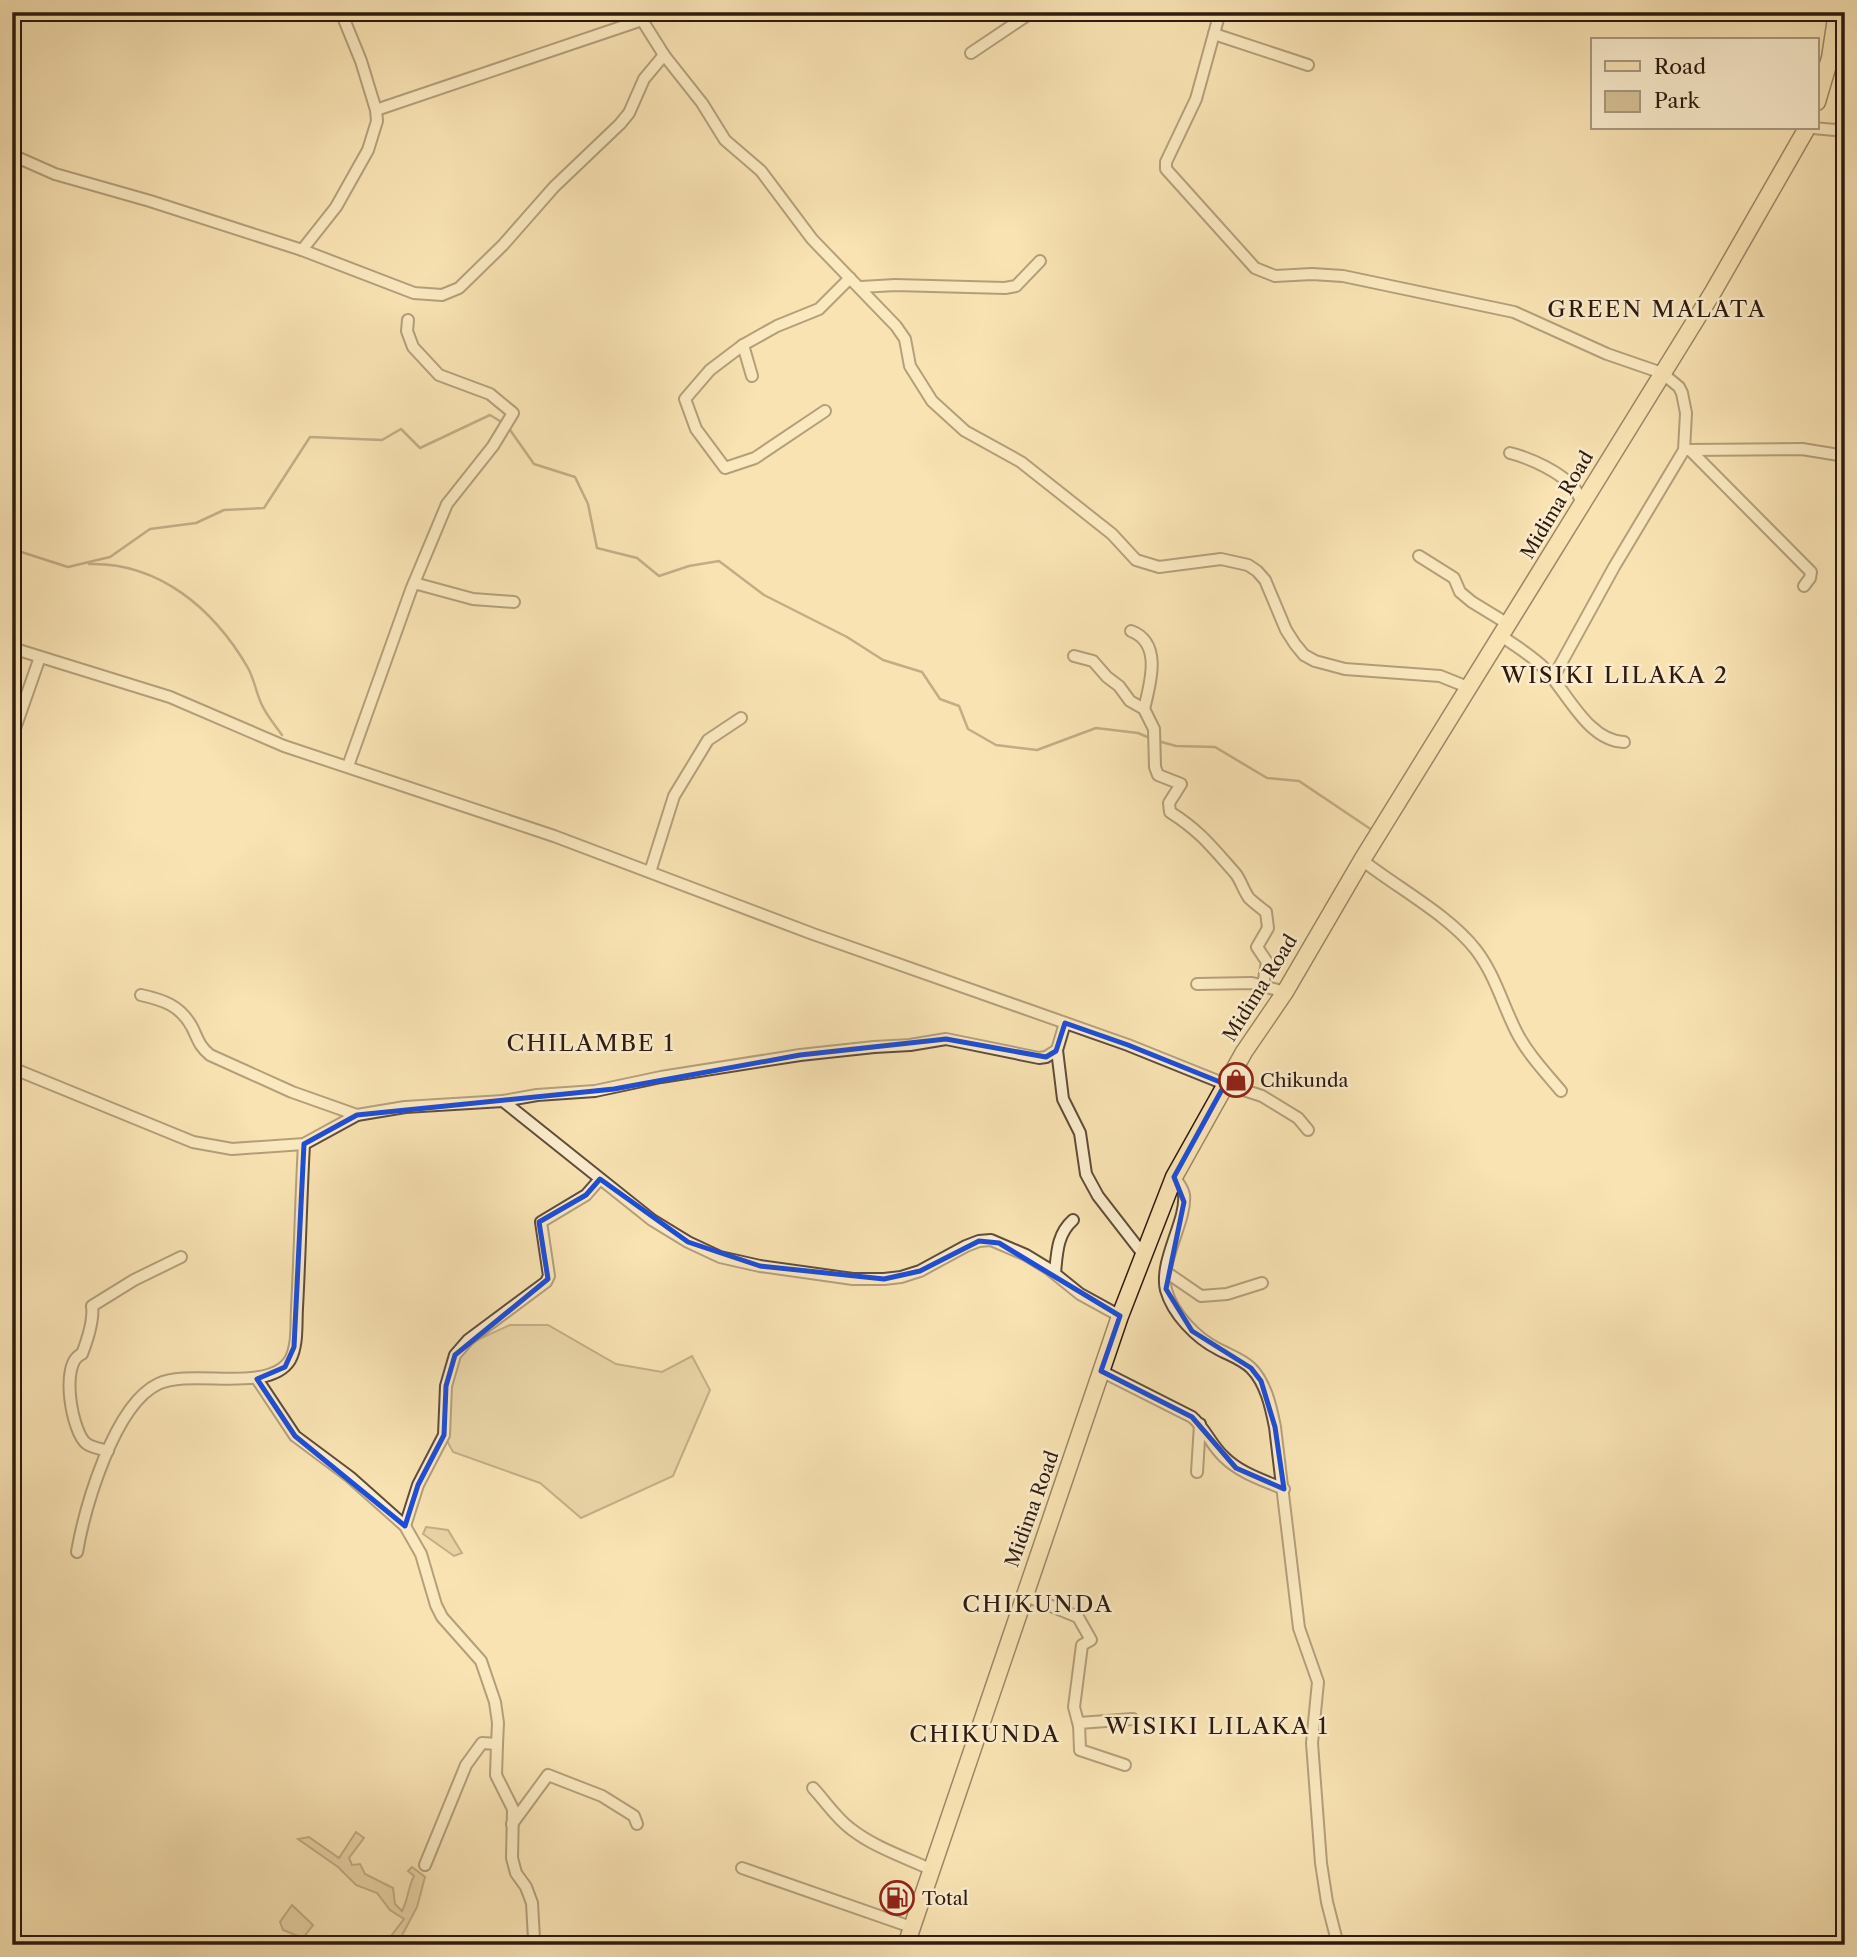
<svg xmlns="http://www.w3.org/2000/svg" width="1857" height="1957" font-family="'Libre Caslon Text',serif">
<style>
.green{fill:#d6c197;stroke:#826e53;stroke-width:2}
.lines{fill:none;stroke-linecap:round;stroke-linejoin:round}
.stream{stroke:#7e6a50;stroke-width:2.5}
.minor-casing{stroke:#604c38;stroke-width:14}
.primary-casing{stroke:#2d1a0f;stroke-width:19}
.minor{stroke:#fbedce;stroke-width:10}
.primary{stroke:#f9e3b3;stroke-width:16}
.marked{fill:none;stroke:#1d4ed8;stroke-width:5;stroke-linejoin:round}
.labels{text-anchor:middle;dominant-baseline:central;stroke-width:5;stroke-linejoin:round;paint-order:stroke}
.street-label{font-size:19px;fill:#2d1a0f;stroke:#fbedce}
.poi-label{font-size:19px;fill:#2d1a0f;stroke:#fbedce;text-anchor:start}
.quarter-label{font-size:23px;letter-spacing:2px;fill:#2d1a0f;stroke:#fbedce}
</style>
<rect width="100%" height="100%" fill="#f9e3b3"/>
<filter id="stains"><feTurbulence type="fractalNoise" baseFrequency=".00286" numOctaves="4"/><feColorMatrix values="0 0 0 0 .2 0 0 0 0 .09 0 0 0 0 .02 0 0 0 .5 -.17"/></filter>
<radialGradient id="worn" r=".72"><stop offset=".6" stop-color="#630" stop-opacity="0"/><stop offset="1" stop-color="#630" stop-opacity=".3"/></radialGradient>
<g class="green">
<polygon points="510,1325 548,1325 616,1364 662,1372 692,1356 710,1390 673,1476 581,1518 540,1483 453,1452 446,1439 448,1384 462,1347"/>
<polygon points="426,1527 448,1530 462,1553 454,1556 423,1534"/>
<path d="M356,1832l8,6 -15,20 3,7 8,-1 5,10 28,14 2,16 7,7c6,-11 6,-24 12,-35l-6,-5 4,-4 13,10 -8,30 -20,38 -9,-5 16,-21 -14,-9 -13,-17 -21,-8 -18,-18 -40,-28 11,-2 30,21z"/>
<polygon points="292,1905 313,1925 303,1938 283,1930 280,1922"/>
</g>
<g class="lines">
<g class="stream">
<polyline points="508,427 534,464 575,477 588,504 597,548 637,558 659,576 689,566 719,561 764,595 847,637 883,660 922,672 940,699 959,706 968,729 996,745 1037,750 1096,728 1138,733 1152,739"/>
<polyline points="12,549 68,567 110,557 150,529 196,523 224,510 264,508 310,437 382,440 401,429 420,448 490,415 503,423"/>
<path d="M89,564c70,-2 125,45 159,104 6,11 8,24 13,35 5,12 14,22 21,32"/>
<polyline points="1158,741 1176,746 1215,747 1267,778 1299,781 1372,830"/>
</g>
<g class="minor-casing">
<g id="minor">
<polyline points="1220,12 1196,99 1166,162 1166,169 1255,268 1275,276 1312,274 1343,276 1514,312 1607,354 1662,373 1679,387 1682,393 1686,413 1684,450 1614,567 1553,678"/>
<polyline points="642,20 664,55 702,103 725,140 761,171 812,239 896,326 905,339 910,366 932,401 965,431 1021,462 1112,534 1136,560 1159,567 1221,559 1248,565 1257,571 1265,580 1286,630 1295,644 1304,655 1315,661 1345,669 1440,676 1470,688"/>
<polyline points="1214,34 1308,65"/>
<polyline points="971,53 1032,12"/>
<polyline points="376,110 642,20 656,12"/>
<polyline points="1813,128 1835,130 1845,126"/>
<polyline points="12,155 55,174 150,201 302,250 414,293 442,295 459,288 503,245 554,187 620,124 629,113 644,79 664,55"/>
<polyline points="302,250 336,207 368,150 377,121 376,110 361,61 341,12"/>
<polyline points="861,287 895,285 1005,288 1016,286 1040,261"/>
<polyline points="743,345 710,370 685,399 696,429 725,468 755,458 825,411"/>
<polyline points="752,376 743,345 777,326 819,309 850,278"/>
<polyline points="1687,450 1802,449 1845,456"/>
<polyline points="1691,451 1811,572 1810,578 1804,586"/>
<path d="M1510,453c20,5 51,19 65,36 3,4 5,11 8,16"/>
<polyline points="1419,556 1454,578 1460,592 1472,602 1508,624"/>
<polyline points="414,583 473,599 514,602"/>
<path d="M1131,631c32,12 19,53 13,78"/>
<path d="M1501,636c14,9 28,18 40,29 24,22 45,76 83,77"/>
<polyline points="12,648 170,697 284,746 554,836 813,934 1128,1045 1225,1084 1262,1096 1298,1118 1308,1130"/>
<path d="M1074,656l19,5 14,16 12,9 11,15 14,8 10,20 1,38 3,8 23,9 -12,19 1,9c30,19 42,35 65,61 6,7 8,17 14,25 5,5 12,10 17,14l2,16 -11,19 10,15 -4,23"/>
<polyline points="12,737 40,657"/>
<polyline points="348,766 411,590 447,504 493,446 513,413 490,394 439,375 413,347 407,331 408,320"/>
<path d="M1362,860c34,27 87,55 114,90 19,25 26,53 40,81 11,22 29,41 45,60"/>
<polyline points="650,872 674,796 708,740 741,718"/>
<polyline points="1197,984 1252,983 1285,992"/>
<path d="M141,995c22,5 39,10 51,32 6,12 7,19 18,28l82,37 65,23"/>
<polyline points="1065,1023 1057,1050 1063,1099 1080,1133 1086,1174 1098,1196 1143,1254"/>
<polyline points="12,1068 193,1142 232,1149 304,1144 357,1115 405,1107 503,1101 537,1095 595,1091 661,1077 800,1055 874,1047 910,1045 946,1039 1039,1058 1046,1057 1057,1050"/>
<polyline points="503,1101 652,1220 688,1242 720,1257 760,1266 853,1279 884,1279 901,1277 920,1271 966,1246 979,1241 991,1240 1026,1255 1049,1269 1080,1294 1120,1316"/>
<path d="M1174,1177c4,5 9,11 10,18 3,25 -25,66 -18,95 7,24 30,48 52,59 11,6 24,10 33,19 15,15 20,39 24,59l24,201 19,54 -6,61 9,120 6,39 11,43"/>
<polyline points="1166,1272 1201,1296 1227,1294 1262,1283"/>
<path d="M1055,1273c2,-20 2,-39 18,-53"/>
<path d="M1101,1371l91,46c13,11 19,28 32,40 16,16 39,23 60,32"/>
<polyline points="257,1379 295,1436 350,1477 405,1526 421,1554 436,1605 442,1617 481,1661 495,1702 498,1723 497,1744"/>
<path d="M108,1451c-6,-2 -15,-3 -21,-7 -15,-10 -28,-82 -5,-90 5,-13 12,-34 10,-48l42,-26 47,-23"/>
<polyline points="1197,1472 1200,1424"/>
<polyline points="405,1526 418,1485 444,1435 446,1386 455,1355 468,1340 546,1282 549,1276 541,1222 586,1195 600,1179"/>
<path d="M77,1552c8,-45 37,-147 81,-168 34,-16 111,10 132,-24 8,-14 6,-36 7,-52 3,-55 4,-110 7,-164"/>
<polyline points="1024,1595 1078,1617 1091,1640 1082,1645 1074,1707 1079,1726"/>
<polyline points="1125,1765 1080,1750 1079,1723 1133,1719"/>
<path d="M813,1788c13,14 23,30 38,41 23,18 53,28 79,40"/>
<polyline points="512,1824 548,1775 602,1796 634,1816 637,1824"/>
<polyline points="425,1865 466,1765 482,1743 497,1744 496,1775 513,1809 512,1858 516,1873 526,1887 532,1903 534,1939 540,1945"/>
<polyline points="742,1868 911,1927"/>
</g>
</g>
<g class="primary-casing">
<g id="primary">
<polyline points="1817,102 1830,58 1837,12"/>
<polyline points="906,1945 1120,1316 1174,1177 1244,1052 1285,992 1362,860 1713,292 1807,128"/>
</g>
</g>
<use href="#minor" class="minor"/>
<use href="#primary" class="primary"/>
</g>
<path d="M0 0H1857V1957H0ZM1065,1023l63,22 97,39 -51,93 10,25 -18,87 26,42 59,37 10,13 14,46 9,62 -48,-21 -44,-51 -91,-46 19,-55 -121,-73 -20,-2 -59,30 -36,8 -124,-13 -72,-24 -88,-63 -14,16 -47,27 9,57 -93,76 -9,31 -2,49 -26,50 -13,41 -110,-90 -38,-57 28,-12 9,-20 10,-203 53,-29 257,-26 186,-34 146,-16 100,18 10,-6z" fill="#f9e3b3" fill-opacity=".55" fill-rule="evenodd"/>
<path class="marked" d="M1065,1023l63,22 97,39 -51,93 10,25 -18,87 26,42 59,37 10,13 14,46 9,62 -48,-21 -44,-51 -91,-46 19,-55 -121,-73 -20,-2 -59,30 -36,8 -124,-13 -72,-24 -88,-63 -14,16 -47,27 9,57 -93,76 -9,31 -2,49 -26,50 -13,41 -110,-90 -38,-57 28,-12 9,-20 10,-203 53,-29 257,-26 186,-34 146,-16 100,18 10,-6z"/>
<defs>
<g id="shop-ring" transform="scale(1.75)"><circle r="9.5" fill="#fbedce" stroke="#8f2418" stroke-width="1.5"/><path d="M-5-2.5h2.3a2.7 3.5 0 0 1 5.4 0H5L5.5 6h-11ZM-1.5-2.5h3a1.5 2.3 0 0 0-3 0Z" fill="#8f2418"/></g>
<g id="fuel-ring" transform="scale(1.75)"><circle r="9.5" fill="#fbedce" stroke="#8f2418" stroke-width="1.5"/><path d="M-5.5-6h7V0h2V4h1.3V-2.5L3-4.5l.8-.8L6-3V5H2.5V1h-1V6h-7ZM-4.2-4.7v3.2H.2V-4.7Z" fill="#8f2418"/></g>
</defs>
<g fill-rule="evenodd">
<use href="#shop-ring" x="1236" y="1080"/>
<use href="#fuel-ring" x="897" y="1898"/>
</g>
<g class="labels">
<g class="street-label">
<text transform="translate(1557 505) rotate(-59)">Midima Road</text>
<text transform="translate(1260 988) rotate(-58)">Midima Road</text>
<text transform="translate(1032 1509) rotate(-70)">Midima Road</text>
</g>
<g class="poi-label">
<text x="1260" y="1080">Chikunda</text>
<text x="922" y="1898">Total</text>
</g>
<g class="quarter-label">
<text x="1657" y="309">GREEN MALATA</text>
<text x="1615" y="675">WISIKI LILAKA 2</text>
<text x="591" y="1043">CHILAMBE 1</text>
<text x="1038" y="1604">CHIKUNDA</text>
<text x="1217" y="1726">WISIKI LILAKA 1</text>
<text x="985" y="1734">CHIKUNDA</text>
</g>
</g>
<rect width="1857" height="1957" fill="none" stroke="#f9e3b3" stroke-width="42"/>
<rect x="14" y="14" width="1829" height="1929" fill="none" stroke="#2d1a0f" stroke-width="3.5"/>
<rect x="21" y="21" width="1815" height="1915" fill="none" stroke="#2d1a0f" stroke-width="2"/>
<rect x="1591" y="38" width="228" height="91" fill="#fbedce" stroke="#a99982" stroke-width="2"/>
<rect x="1605" y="61" width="35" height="10" fill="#f9e3b3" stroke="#a99982" stroke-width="2"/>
<text x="1654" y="74" font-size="21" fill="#2d1a0f">Road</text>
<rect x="1605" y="91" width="35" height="21" fill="#d6c197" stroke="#a99982" stroke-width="2"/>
<text x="1654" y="108" font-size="21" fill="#2d1a0f">Park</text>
<rect width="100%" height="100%" filter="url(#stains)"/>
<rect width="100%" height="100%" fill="url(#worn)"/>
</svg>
